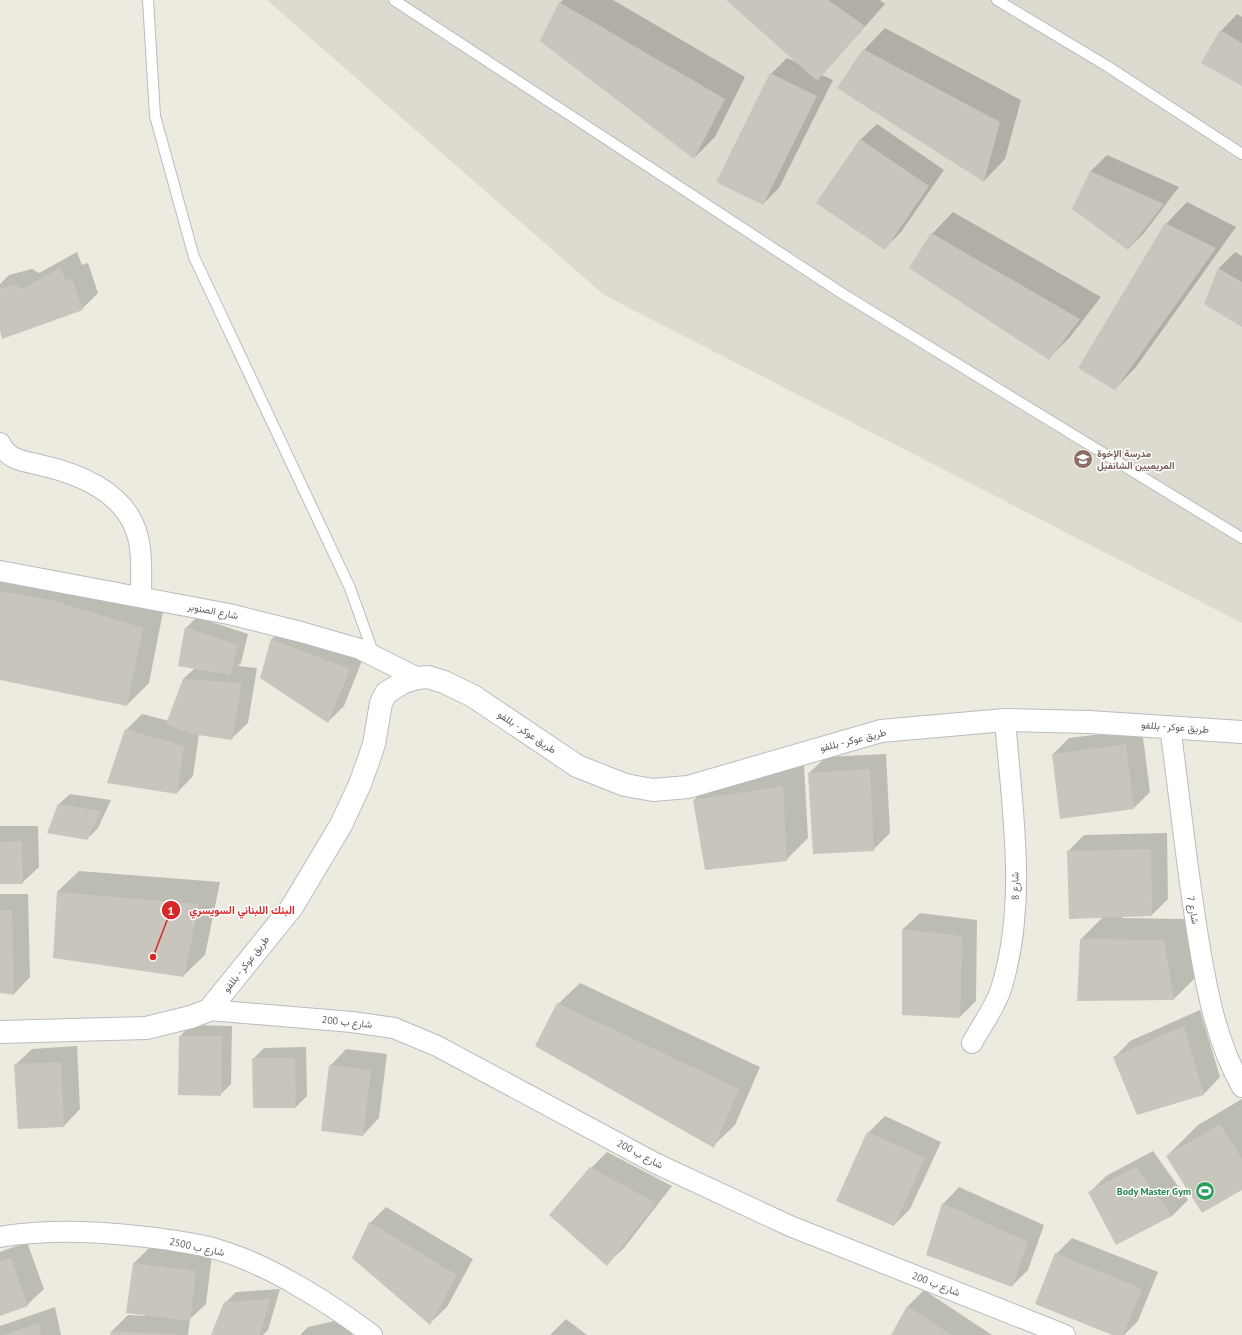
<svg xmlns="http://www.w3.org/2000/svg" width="1242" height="1335" font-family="'PT Sans',Vazirmatn,sans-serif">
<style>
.education{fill:#dddacf}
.shadow{fill:#0003}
.building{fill:#c8c5bd}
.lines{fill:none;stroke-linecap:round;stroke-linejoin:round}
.lane-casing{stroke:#b8bbc0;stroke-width:12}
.street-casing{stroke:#b8bbc0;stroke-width:22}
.secondary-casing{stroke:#b9bcc3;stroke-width:24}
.lane{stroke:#fff;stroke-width:10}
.street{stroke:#fff;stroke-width:20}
.secondary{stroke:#fff;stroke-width:22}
.labels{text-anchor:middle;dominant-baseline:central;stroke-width:3;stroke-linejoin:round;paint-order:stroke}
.education-label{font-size:10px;font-weight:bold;fill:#785e54;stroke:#fff;text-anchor:start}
.street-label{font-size:10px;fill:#595d62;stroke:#fff}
.leisure-label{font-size:10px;font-weight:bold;fill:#27864d;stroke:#fff;text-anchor:end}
.leader{fill:none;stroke:#d62828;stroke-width:1.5}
.callout-dot{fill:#d62828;stroke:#fff;stroke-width:1.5}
.mark-label{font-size:12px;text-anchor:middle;font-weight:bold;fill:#fff}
.callout-label{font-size:11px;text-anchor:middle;font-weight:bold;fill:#d62828;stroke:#fff;stroke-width:3;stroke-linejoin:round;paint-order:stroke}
</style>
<rect width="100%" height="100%" fill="#edebe0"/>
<polygon class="education" points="267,0 1242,0 1242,623 604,295"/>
<g class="shadow">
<polygon points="563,0 613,0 745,77 715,137 694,158 560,3"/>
<polygon points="728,0 880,0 885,4 822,75 833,80 779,188 763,204 771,74 787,58 796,62"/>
<polygon points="1237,14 1242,17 1242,85 1221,31"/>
<polygon points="885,28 1021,100 1005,159 984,181 864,50"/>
<polygon points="877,124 944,170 901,232 885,248 860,140"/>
<polygon points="1107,155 1179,187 1144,233 1128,249 1074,209 1091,171"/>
<polygon points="1187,202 1236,227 1136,367 1115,389 1166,224"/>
<polygon points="953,212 1101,297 1070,337 1049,358 932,234"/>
<polygon points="77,252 82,265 88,263 98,293 82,309 0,326 0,284 9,275 32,269 39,273"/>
<polygon points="1235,252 1242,256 1242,326 1206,304 1219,268"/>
<polygon points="0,567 164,607 149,683 127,705 0,679"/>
<polygon points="197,617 248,634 241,663 238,666 257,668 248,723 231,739 199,734 193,776 177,793 126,730 142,714 169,721 183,679 195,668 186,628"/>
<polygon points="288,623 365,653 344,706 328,722 261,677 272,639"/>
<polygon points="1142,729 1150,792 1134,808 1053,754 1069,738"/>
<polygon points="886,754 890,833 873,850 809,773 826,757"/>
<polygon points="804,765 808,838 786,860 706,869 694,800 715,778"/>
<polygon points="70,794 111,800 98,828 87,839 59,804"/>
<polygon points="0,826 38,826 39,867 22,883 0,883"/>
<polygon points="1167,833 1168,899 1152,915 1122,916 1122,918 1185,919 1195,978 1174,999 1081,939 1103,917 1068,851 1084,835"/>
<polygon points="79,871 220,882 205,955 183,976 57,892"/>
<polygon points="0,894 28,894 30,977 14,994 0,992"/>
<polygon points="920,913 977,920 976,1001 960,1017 903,1014 903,929"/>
<polygon points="580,983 760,1067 735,1125 713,1146 558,1004"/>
<polygon points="1200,1010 1220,1077 1204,1094 1138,1114 1114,1058 1130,1041"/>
<polygon points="191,1025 232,1026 231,1084 220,1095 179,1094 180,1036"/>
<polygon points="77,1046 80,1109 64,1126 19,1128 15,1065 32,1049"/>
<polygon points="306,1047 307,1096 296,1107 253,1059 264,1048"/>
<polygon points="346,1049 387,1054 379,1118 363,1135 330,1066"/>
<polygon points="1242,1099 1242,1189 1167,1156 1198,1125"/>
<polygon points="885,1116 941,1142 910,1209 894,1225 868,1133"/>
<polygon points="1153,1151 1188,1200 1172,1216 1090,1192 1106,1176"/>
<polygon points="607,1152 672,1186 624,1248 607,1264 591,1168"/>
<polygon points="959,1187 1044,1225 1028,1270 1012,1286 927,1254 943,1204"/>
<polygon points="386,1207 473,1259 447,1307 430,1323 370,1223"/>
<polygon points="1072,1238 1158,1272 1138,1321 1124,1335 1115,1335 1056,1254"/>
<polygon points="27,1242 44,1289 27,1305 0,1315 0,1252"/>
<polygon points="150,1247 212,1255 206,1304 190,1319 188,1335 111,1335 112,1331 128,1315 146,1316 134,1263"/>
<polygon points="280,1289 268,1330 263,1335 212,1335 225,1303 236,1292"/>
<polygon points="924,1290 992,1335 892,1335 908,1306"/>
<polygon points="55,1307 61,1335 0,1335 0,1326"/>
<polygon points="352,1317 352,1335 300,1335 308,1327"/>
<polygon points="566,1319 587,1335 550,1335"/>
</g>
<g class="building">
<polygon points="726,0 828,0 865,26 817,81"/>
<polygon points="559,2 725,99 694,159 540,41"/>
<polygon points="1220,30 1242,43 1242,86 1201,63"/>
<polygon points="863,49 1000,122 984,182 837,88"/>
<polygon points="770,73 817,96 763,205 716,182"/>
<polygon points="860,139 929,186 885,250 816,203"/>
<polygon points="1090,171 1164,204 1128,250 1072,209"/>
<polygon points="1165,223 1216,248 1115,390 1078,368"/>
<polygon points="931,233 1080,319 1049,360 909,268"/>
<polygon points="60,268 66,280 72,279 83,310 2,339 0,330 0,289 15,284 22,289"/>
<polygon points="1218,268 1242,282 1242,327 1204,304"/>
<polygon points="0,591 51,600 143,628 127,706 0,680"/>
<polygon points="185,627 238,645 230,675 178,666"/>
<polygon points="271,639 350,669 328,723 260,678"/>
<polygon points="183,679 242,683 232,740 191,734 166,724"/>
<polygon points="125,729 184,746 177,794 107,783"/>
<polygon points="1126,744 1134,809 1060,819 1052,754"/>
<polygon points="870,769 874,851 813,854 808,773"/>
<polygon points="783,786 787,861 705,870 693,800"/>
<polygon points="58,804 101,811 87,840 47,833"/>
<polygon points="22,841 23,884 0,884 0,842"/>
<polygon points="1151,849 1152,916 1069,919 1067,851"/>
<polygon points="57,892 199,904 184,977 53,958"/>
<polygon points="0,910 12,910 14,995 0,993"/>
<polygon points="902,929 962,936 960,1018 902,1015"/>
<polygon points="1080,939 1164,940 1174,1000 1077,1001"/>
<polygon points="557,1003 739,1089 714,1148 535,1046"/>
<polygon points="1184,1026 1204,1095 1137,1115 1113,1057"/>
<polygon points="179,1036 222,1036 221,1096 178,1095"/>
<polygon points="252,1058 295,1058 296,1108 253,1108"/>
<polygon points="61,1062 64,1127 18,1129 14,1064"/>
<polygon points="329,1065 371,1070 363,1136 321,1131"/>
<polygon points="1220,1124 1242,1159 1242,1190 1202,1213 1166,1156"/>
<polygon points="867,1132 925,1158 894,1226 836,1201"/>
<polygon points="590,1167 656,1203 607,1266 549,1215"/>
<polygon points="1136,1167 1172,1216 1116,1245 1088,1192"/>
<polygon points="942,1203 1028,1242 1012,1287 926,1255"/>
<polygon points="369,1222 457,1275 430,1325 352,1258"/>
<polygon points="1055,1253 1142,1289 1123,1335 1112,1335 1035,1304"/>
<polygon points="11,1258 28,1306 0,1316 0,1261"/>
<polygon points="133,1263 196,1271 190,1321 126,1313"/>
<polygon points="270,1299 260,1335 211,1335 224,1302"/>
<polygon points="907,1306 952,1335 891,1335"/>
<polygon points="39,1323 41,1335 4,1335"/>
<polygon points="111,1331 176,1334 176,1335 110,1335"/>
</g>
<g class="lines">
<g class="lane-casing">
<g id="lane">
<polyline points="148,0 155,116 194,257 350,588 374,655"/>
<polyline points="394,0 843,294 1242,538"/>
<polyline points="997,0 1107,66 1242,154"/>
</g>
</g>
<g class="street-casing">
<g id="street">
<path d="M0,443c8,17 23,18 40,22 45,10 94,31 100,83 2,16 1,33 1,49"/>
<polyline points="0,571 229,614 301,632 360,649 418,678"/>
<path d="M1170,727c10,72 17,144 29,216 8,49 18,100 43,144"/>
<polyline points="209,1010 352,1022 394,1028 437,1046 655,1163 790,1226 1065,1335"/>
<path d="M972,1043c9,-17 23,-35 29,-54 27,-86 11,-181 4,-269"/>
<path d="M0,1237c54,-9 109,-5 163,2 18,3 38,5 56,11 51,15 112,54 153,85"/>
</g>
</g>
<g class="secondary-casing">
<polyline id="secondary" points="0,1032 146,1028 191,1017 209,1010 292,907 341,825 360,784 369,759 374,744 381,703 386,693 404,682 418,678 428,677 444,682 473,696 577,766 625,785 653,790 688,787 881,731 1005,720 1089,722 1242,732"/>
</g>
<use href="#lane" class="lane"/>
<use href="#street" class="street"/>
<use href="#secondary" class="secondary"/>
</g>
<defs>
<g id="university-disc" transform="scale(1)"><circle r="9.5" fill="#8d6e63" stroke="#fff"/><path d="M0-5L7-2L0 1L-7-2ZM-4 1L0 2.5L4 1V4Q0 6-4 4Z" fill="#fff"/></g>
<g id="stadium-disc" transform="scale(1)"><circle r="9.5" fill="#2e9e5b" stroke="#fff"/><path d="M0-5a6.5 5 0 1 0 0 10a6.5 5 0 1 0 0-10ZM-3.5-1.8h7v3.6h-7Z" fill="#fff"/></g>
</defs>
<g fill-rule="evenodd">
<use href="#university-disc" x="1083" y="459"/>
<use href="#stadium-disc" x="1205" y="1191"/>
</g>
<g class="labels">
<g class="education-label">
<text x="1097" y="453">مدرسة الإخوة<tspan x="1097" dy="12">المريميين الشانفيل</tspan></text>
</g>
<g class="street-label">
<text transform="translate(213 611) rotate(11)">شارع الصنوبر</text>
<text transform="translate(1175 727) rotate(4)">طريق عوكر - بللفو</text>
<text transform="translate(527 732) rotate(34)">طريق عوكر - بللفو</text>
<text transform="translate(853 740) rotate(-14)">طريق عوكر - بللفو</text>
<text transform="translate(1015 886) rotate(-91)">شارع 8</text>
<text transform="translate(1193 910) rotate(80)">شارع 7</text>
<text transform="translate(246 964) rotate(-52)">طريق عوكر - بللفو</text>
<text transform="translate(347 1022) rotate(6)">شارع ب 200</text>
<text transform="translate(640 1154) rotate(28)">شارع ب 200</text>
<text transform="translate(197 1247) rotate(12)">شارع ب 2500</text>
<text transform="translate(936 1284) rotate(21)">شارع ب 200</text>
</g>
<g class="leisure-label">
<text x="1191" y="1191">Body Master Gym</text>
</g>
</g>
<path class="leader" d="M153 957L171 910"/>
<g class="callout-dot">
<circle cx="153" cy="957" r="4"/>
<circle cx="171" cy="910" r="10"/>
</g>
<g class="mark-label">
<text x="171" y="915">1</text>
</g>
<g class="callout-label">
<text x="242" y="914">البنك اللبناني السويسري</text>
</g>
</svg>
